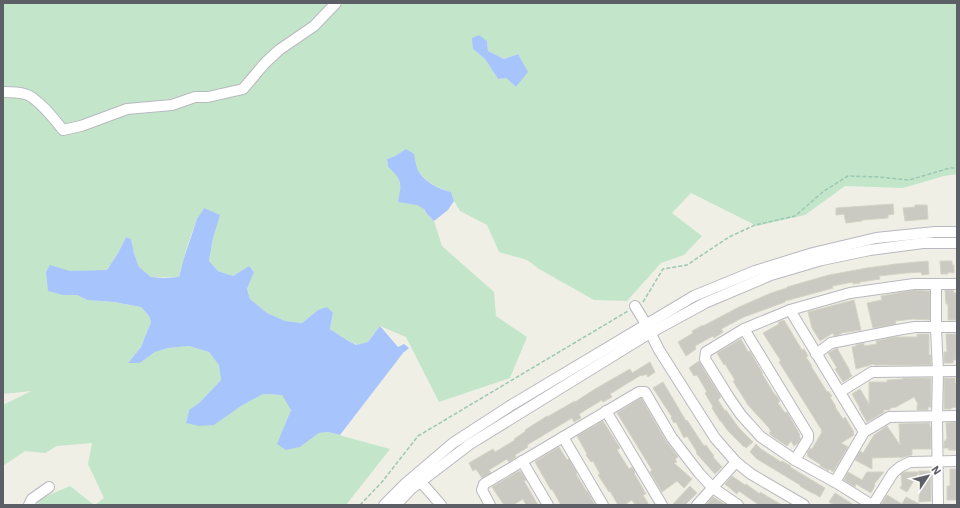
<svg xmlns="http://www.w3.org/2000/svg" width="960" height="508" font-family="'IBM Plex Sans',sans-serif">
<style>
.green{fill:#c3e6cb;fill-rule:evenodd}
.water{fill:#a8c4fd}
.building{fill:#cacac2;stroke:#d4d3c4}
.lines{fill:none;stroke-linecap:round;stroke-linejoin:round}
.minor-casing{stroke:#b8b9bf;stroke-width:12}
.path{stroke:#9cc7b3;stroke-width:1.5;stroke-dasharray:4 2;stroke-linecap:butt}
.minor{stroke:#fff;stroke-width:10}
</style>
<rect width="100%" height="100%" fill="#efefe6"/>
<g class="green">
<path d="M3,3h954v171l-13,2 -41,12 -58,-2 -40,29 -48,11 -66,-33 -19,20 30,23 -18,19 -23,8 -34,38 -33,-1 -55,-31 -12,-9 -28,-8 -12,-27 -27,-14 -6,-10 -3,-9c-27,-8 -33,-19 -45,-43l-11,7 -8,3 1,8c9,7 13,12 12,24l24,18 3,5 7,7 8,25 52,46 2,24 31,21 -17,41 -71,24 -33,-65 -26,-11 -12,16 -11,3 -15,-8 -12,-8 3,-15 -15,-4 -16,13 -17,-2 -18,-8 -17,-14 -3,-10 7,-17 -5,-6 -16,10 -15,-5 -9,-10 4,-23 -9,-30c-12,17 -20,49 -25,69h-28l-12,-10 -5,-14 -3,-14 -5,-2 -8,16 -11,17 -44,25h14l10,5 27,2 27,5 8,9 2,6 -10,25 -13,16h12l15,-11 13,-4 21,-2 20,6 11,13 1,15 -22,23 -10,7 -3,13 42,-9 13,-8 22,-12 20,1 8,15 -13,34 22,3 19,-14 9,-1 62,17 -44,56h-251l9,-7 -16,-34 4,-21 -35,3 -12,7 -20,-2 -22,15v-61l28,-14 -28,3zM487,41l1,10 16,8 14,-5 -2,33 -10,-9 -8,1 -13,-20 -12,-10z"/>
<polygon points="70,486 94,505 37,505 40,499"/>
</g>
<g class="water">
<polygon points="479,35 487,41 488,51 504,59 518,54 528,72 516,87 506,78 498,79 485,59 473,49 472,38"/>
<path d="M406,149l8,5c1,5 2,14 5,18 7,11 20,17 32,20l3,9 -6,9 -14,11 -7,-7 -3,-5 -7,-4 -19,-3c4,-18 4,-23 -10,-35l-1,-8 8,-3z"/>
<polygon points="204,208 220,215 213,238 209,261 218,271 233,276 249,266 254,272 247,289 250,299 267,313 285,321 302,323 318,310 327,307 333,313 330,329 342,337 356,345 368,342 380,326 398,347 404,344 409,348 403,353 340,435 328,432 319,433 300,447 286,450 277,444 291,410 282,395 263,394 241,406 214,425 199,426 186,423 189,410 199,403 221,380 219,365 209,352 189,346 168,348 155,352 140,363 128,363 141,347 151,322 149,316 141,307 114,302 87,300 77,295 63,295 48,291 46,272 50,265 70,271 107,270 118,253 126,237 131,239 134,253 139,267 151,277 164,278 179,277 183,261 197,219"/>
</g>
<g class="building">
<polygon points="893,204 894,214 888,215 888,218 862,220 862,221 846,223 844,214 836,215 836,208"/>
<polygon points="915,205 927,205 928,219 905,221 903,208 915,207"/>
<polygon points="928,261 929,274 922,275 921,272 906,273 879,276 880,279 867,281 860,282 860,283 853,284 853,282 832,286 833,288 785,301 785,302 744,317 721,329 723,332 714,338 713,336 695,346 696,349 686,356 678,342 693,333 692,331 703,325 703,326 739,307 771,293 787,288 787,287 829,275 867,268 896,264"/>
<polygon points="940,261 952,261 952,265 954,265 954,273 948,272 948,274 941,274"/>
<polygon points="914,290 930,291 930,320 913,319 895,321 896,324 873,328 867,303 882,300 881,296"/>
<polygon points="945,290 953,290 954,293 957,293 957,320 948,320 948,304 946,304"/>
<polygon points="854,300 861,330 841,333 841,334 834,336 833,333 820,341 812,328 808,312"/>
<polygon points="784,320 802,350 804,349 808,356 806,357 812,366 811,366 827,392 828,391 832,396 830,397 836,407 835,407 843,419 845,417 854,432 853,432 854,435 841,443 848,447 833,472 829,469 828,471 826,469 820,466 821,465 807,456 808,454 807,453 810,448 812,449 822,432 821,430 822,429 821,429 801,397 779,362 781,361 763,333 779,324 778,322"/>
<polygon points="917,334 929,334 929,355 931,355 931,365 874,365 874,364 856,369 852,347 856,346 856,345 864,343 864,346 877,344 876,341 894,337 917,337"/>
<polygon points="946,334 957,334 956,360 953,360 953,363 944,363 944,352 947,352"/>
<polygon points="741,339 748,352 750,351 755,360 763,374 762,374 775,395 776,395 780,401 778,403 785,413 787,412 800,435 799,436 801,439 798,443 794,446 791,441 787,446 772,436 769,433 771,432 769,428 748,405 733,381 735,380 725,364 724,365 717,353"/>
<polygon points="837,348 850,371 849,371 852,376 843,382 835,369 837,368 828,353"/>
<polygon points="699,361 704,370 721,397 718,400 725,411 726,410 739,428 753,442 746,448 744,446 744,447 728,431 721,421 720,421 712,408 713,407 705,393 707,392 697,375 694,376 689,368"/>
<polygon points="650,362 655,372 648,377 646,374 642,376 641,375 610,394 612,397 603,402 602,400 579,414 581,418 574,422 572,418 527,445 528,447 515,455 516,457 509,462 507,459 489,470 491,473 482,478 476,469 473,471 469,463 493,449 495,452 515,440 514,439 526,431 525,430 547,416 547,417 575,401 575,402 595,389 630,369 632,373"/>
<polygon points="903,378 931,378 931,407 928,407 928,410 917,410 917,406 918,404 914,397 896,407 890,408 890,410 883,410 884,412 867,422 859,408 860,408 852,394 860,389 869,404 869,382 887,382 887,380 903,379"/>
<polygon points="944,378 955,378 955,383 957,383 957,407 951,408 951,409 944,409"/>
<polygon points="663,382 686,421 687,420 704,446 706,445 714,456 713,457 722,467 715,474 696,453 697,452 687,436 684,438 676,422 674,423 671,418 672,417 653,388"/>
<polygon points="641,398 666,441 678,457 675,459 677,462 674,463 692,479 684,488 677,481 662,492 650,472 652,470 617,413"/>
<polygon points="603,421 620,448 617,450 629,469 632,467 635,472 634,473 646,494 643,495 649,505 635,505 632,500 624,505 618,505 610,491 609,492 598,475 600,474 593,461 591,462 586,455 587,454 577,436"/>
<polygon points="957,422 957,448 956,450 948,450 949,448 944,448 944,441 946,441 946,439 947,439 946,423"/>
<polygon points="930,423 930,427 931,427 931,449 912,449 912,455 900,458 900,457 872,458 872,469 855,460 860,451 863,453 874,435 887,426 900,445 899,424"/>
<polygon points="756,444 761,449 781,462 782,461 791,466 790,467 825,488 820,497 813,493 812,493 800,486 800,485 757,459 750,452"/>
<polygon points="559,447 567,460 569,459 577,473 576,474 587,492 588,492 595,505 561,505 552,489 551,490 535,462 537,461 536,461"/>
<polygon points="950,469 957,469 957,500 947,500 947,486 950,486"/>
<polygon points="519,471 521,472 526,480 524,481 538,505 526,505 523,499 513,505 504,505 492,487"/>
<polygon points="919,471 931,471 931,501 919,502"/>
<polygon points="848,472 862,480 867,472 884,472 874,484 875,485 871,493 856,484 855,487 844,480"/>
<polygon points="904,472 919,472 907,492 900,488 902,485 901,474"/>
<polygon points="732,476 745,485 746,484 760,494 760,492 782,505 759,505 739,491 737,494 725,484"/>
<polygon points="690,486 697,493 685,505 672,505"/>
<polygon points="835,493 854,505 835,505 829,502"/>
<polygon points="887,495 902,504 906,497 921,505 881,505"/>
<polygon points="713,497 726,505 706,505"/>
</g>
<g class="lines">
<g class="minor-casing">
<g id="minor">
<path d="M3,92c7,0 15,0 22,2 12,3 30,26 38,36l18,-4 46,-17 45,-4 23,-8h13l35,-8 22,-26 14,-13 35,-24 22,-23"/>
<polyline points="936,284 936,328 938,372 937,416 938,505"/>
<polyline points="635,306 646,324 659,350 715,438 736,462 751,474 804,505"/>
<polyline points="790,310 864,432"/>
<polyline points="744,329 808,434 808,439 795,460"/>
<polyline points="816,354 831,343 897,330 915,327 957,327"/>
<polyline points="840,392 872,372 957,371"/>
<polyline points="606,411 662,505"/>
<polyline points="563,437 603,505"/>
<polyline points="522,461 548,505"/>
<polyline points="421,482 441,505"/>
<polyline points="835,482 864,432 889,417 957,416"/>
<polyline points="29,505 32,499 49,487"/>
<polyline points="384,505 406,483 453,443 510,406 694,296 755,271 813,253 876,238 935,232 957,232"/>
<polyline points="396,505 411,489 470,444 650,333 705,303 771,275 822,260 870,250 923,243 957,243"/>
<polyline points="490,505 482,490 484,484 639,392 645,392 672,438 699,473 713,488 738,505"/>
<polyline points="697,505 736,462"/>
<polyline points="872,505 835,482 795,460 761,437 741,415 728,396 705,359 706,352 744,329 790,310 850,293 914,284 957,284"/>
<polyline points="873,505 893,473 900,467 910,462 957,461"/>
</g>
</g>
<g class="path">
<polyline points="643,302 663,269 687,265 729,237 755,225 795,216 824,191 848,176 879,177 909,180 950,168 957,168"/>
<polyline points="360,505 382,482 418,436 628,311"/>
</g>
<use href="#minor" class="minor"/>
</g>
<rect width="960" height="508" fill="none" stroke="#5d5f66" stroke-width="8"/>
<g transform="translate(928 476) rotate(55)" stroke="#ffffff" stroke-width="3" paint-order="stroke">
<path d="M0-3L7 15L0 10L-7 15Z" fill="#5d5f66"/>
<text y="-6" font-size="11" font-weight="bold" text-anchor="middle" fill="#5d5f66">N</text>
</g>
</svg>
